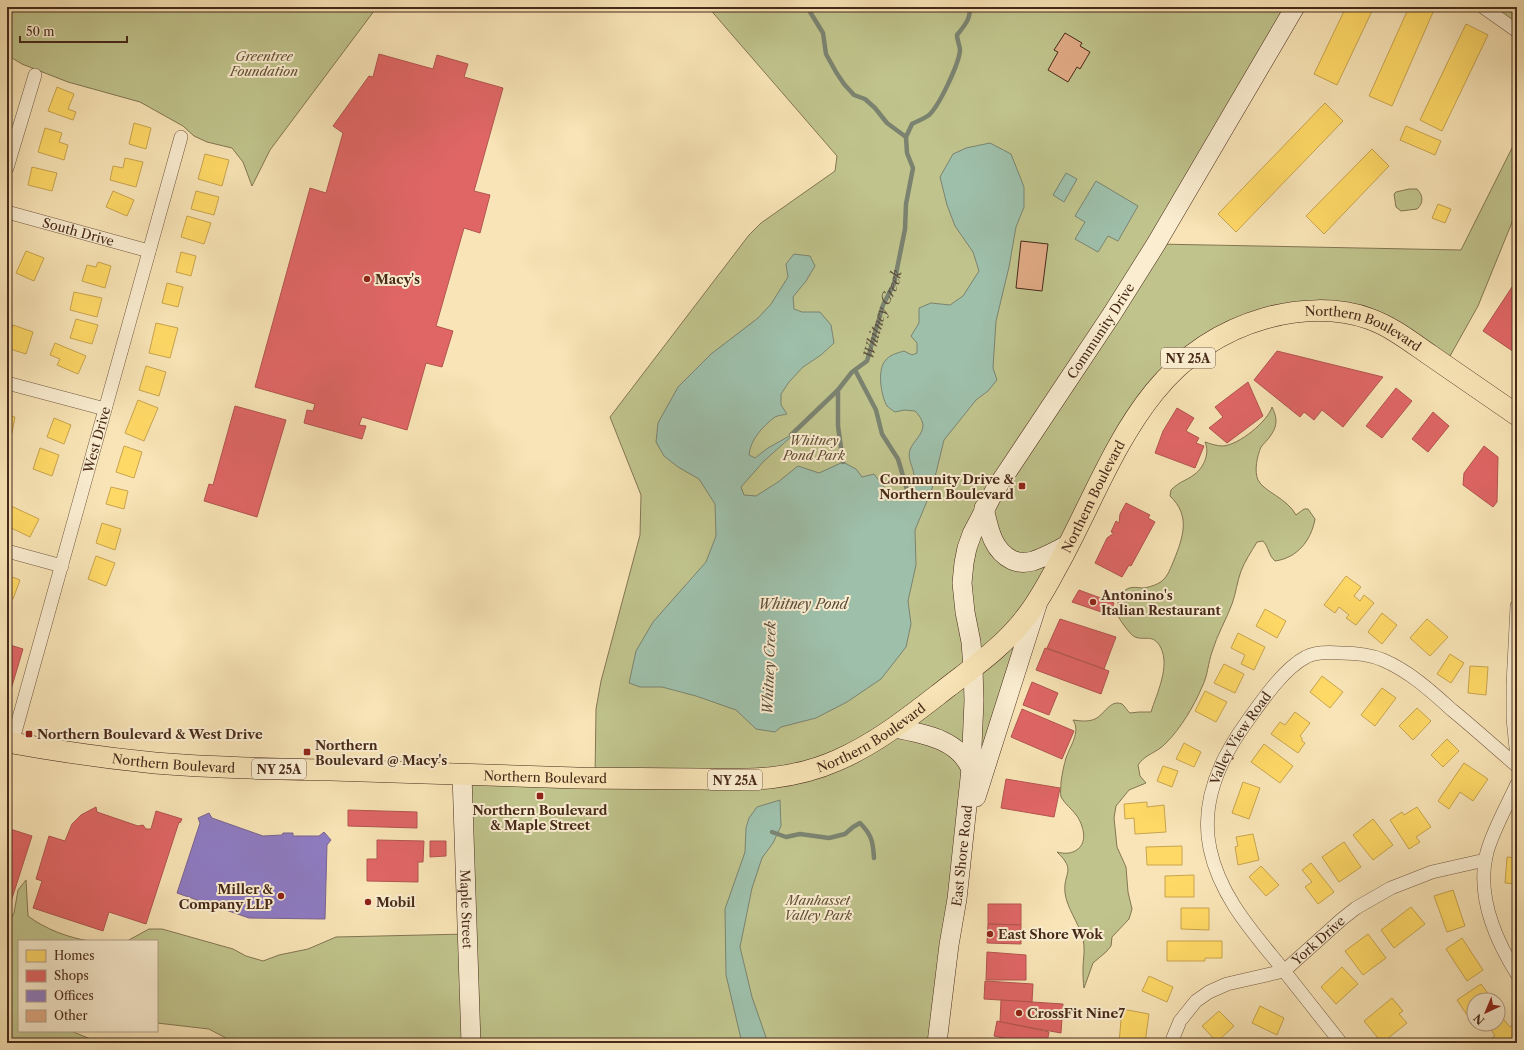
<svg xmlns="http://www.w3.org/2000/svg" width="1524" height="1050" font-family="'Libre Caslon Text',serif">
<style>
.green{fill:#c0c38c;stroke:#847652}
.water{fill:#9ebfaa;stroke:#7b8370}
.homes{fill:#ffd966;stroke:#c8a44f}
.shops{fill:#e06666;stroke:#b2544f}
.offices{fill:#8e7cc3;stroke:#796390}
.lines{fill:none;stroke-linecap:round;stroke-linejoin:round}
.stream{stroke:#7b8370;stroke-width:4.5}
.building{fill:#e1ab86;stroke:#472919}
.street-casing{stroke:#735840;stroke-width:14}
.secondary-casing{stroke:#472919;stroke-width:20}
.primary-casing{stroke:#472919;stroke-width:22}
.street{stroke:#faedd0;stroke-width:13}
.secondary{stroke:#faedd0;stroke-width:19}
.primary{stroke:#f8e4b6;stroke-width:21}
.poi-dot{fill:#8f2418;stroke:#faedd0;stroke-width:1.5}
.labels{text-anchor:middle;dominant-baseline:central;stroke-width:4;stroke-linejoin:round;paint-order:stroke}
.shield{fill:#faedd0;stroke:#7d6450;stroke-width:1}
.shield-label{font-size:12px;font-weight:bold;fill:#472919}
.park-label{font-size:13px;font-style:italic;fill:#655036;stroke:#faedd0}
.street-label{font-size:13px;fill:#472919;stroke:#faedd0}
.poi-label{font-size:13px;font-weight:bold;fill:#472919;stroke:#faedd0;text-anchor:start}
.water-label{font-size:14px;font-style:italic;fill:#5d4e3d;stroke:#faedd0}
</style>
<rect width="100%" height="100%" fill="#f8e4b6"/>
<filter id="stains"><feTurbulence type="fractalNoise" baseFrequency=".005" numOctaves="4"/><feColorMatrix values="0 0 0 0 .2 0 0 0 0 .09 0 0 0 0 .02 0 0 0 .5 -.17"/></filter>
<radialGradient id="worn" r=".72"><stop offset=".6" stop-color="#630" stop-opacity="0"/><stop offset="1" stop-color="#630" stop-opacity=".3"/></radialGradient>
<g class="green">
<polygon points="7,7 377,7 270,150 252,186 243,162 232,148 207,142 194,136 183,126 140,102 68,82 22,64 7,55"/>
<polygon points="708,7 1295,7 1157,244 1461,250 1514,144 1517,142 1517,210 1478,306 1445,365 1370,319 1252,322 1158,387 1039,599 963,836 937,1043 235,1043 209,1029 157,1023 157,941 127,941 149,929 162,929 233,949 246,956 263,961 279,955 308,949 336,937 467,934 462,775 595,778 596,709 601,681 640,535 641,495 610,417 749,235 761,223 835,171 837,156"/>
<polygon points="1483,7 1517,7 1517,31"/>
<path d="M1409,189h8c6,6 7,14 0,20l-16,2 -5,-4 -2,-13 2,-2z"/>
<path d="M1272,407c5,10 6,18 -1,28 -3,5 -7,8 -10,12 -4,9 -7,24 -3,33 6,12 29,18 38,35l8,-6h4l7,10c-4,22 -18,39 -40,42 -7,-6 -6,-14 -12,-20l-6,1c-6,10 -12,19 -16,29 -4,11 -5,22 -9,33 -6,16 -15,31 -20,48 -4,11 -4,23 -10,35 -8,19 -21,41 -36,56 -9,10 -21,11 -28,22l2,11 6,7 -17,7 -13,16 -2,12 3,29 9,20 2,25 4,17 -3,10 -17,18 -1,9 -5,6 -13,11 -9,25c-1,-6 -1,-13 -1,-19 0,-11 3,-21 -1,-33 -4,-14 -15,-28 -17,-43 -2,-21 12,-22 -8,-41 7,2 15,2 21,-3 10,-8 5,-24 -1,-33 -5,-7 -12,-12 -16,-19 -1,-4 0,-11 0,-15 1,-8 3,-17 5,-24 4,-12 15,-26 7,-38 8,1 15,2 22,-1 9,-4 15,-20 27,-15 3,2 5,7 8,9l9,-1h12c6,-19 19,-45 10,-64 -8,-15 -15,-7 -26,-11 -5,-2 -17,-19 -18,-24 0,-6 1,-13 4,-18 6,-9 12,-8 21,-7 5,0 15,-3 20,-7 6,-5 9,-14 12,-21 9,-23 17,-44 -4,-64l1,-6c9,-9 15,-9 24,-16 9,-7 15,-21 10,-32 6,2 12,4 18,4 16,-1 45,-25 49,-39z"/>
<path d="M26,880l2,36c17,13 41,22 62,25h-71v90h52l29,12h-93v-118l7,-12 4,-23z"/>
</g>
<g class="water">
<path d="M990,143l21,11 13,33v20l-8,20 -7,40 -13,54 -3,47 4,12 -9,11 -12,9 -32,40 -12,49 -17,41 1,35 -8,36 3,23 -5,23 -25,32 -34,23 -31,16 -35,9 -6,5 -19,-3 -20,-19 -40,-14 -34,-9h-22l-11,-4 7,-32 17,-29 53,-60 10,-26 -1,-32 -16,-25 -21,-12 -14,-11 -8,-14 2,-19 20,-36 33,-33 47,-36 13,-14 17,-27 -2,-13 8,-10 16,2 5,10 -9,15 -13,16 1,12 8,3h18l11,13 3,18 -13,12 -18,12 -14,15 -8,12v11l6,9c-3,1 -8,1 -12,3 -12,9 -25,23 -26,38l6,3 13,-10 23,-13 1,1 -28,25 -23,26 3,8 12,1 22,-14 20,-16 21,7 24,-11 13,7 6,8 12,-3 20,26 14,-7c2,-5 6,-13 6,-18 -1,-9 -7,-16 -4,-25 3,-9 13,-15 13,-25 -1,-6 -4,-10 -8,-14l-11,-1 -9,2c-3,-2 -6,-4 -8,-6 -6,-10 -10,-36 -2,-45 4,-6 12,-8 19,-10l8,4 5,-2v-10l-6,-7 8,-13v-15l12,-5 19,2 13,-9 16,-25 -6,-19 -18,-26 -8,-21 -7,-28 13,-23 13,-6z"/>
<polygon points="1066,173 1077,179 1064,202 1053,195"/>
<polygon points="1096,181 1138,206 1118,241 1108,236 1098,252 1075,239 1085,222 1075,216"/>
<polygon points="780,800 781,826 773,843 762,858 752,888 740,947 752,997 768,1043 742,1043 726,975 725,909 745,852 746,828 749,818 757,807"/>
</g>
<g class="homes">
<polygon points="1346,7 1374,7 1337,85 1314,74"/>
<polygon points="1409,7 1427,7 1434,10 1392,106 1369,96"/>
<polygon points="1466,24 1488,35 1442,131 1420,120"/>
<polygon points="57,87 74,94 68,109 76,112 73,120 48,111"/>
<polygon points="1325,103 1343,121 1236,232 1218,214"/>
<polygon points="134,123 151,128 146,149 129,144"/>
<polygon points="1406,126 1441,141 1435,155 1400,140"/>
<polygon points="45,128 62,133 59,142 68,145 64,160 38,152"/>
<polygon points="1372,149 1389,166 1324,234 1306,216"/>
<polygon points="205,154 229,160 222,186 198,179"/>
<polygon points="125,158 143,162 136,187 110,180 113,166 123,168"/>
<polygon points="32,167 57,173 52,191 28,185"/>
<polygon points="113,191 134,200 127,216 106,207"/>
<polygon points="196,191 219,197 214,215 191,209"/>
<polygon points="1438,204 1451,209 1445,223 1432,218"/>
<polygon points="187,216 211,223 204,244 181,237"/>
<polygon points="26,251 44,258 34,281 16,273"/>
<polygon points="181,252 196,256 191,276 176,272"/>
<polygon points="98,262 111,266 105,288 82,281 87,265 96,267"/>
<polygon points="167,283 183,287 178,307 162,303"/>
<polygon points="74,292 102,298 97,317 70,310"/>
<polygon points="76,319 98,325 92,344 70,338"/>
<polygon points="156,323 178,328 170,358 149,353"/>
<polygon points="13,325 33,332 26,354 7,348 7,342"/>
<polygon points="55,343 86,356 78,374 57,365 60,359 50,355"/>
<polygon points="146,366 166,372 159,396 139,390"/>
<polygon points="138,400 158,408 144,441 125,433"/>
<polygon points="7,416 15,417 10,443 7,442"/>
<polygon points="54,418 71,425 64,444 47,437"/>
<polygon points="124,446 142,452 134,478 116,472"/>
<polygon points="40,448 59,455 52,476 33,469"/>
<polygon points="111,487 128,491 124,509 106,504"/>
<polygon points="11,506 39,519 30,537 7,526 7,515"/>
<polygon points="102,523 121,529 115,550 96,543"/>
<polygon points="96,556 115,563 106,586 88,579"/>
<polygon points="7,575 20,580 13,599 7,597"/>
<polygon points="1346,576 1361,587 1354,596 1360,601 1364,595 1374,603 1356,625 1346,618 1349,615 1339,607 1335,613 1324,605"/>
<polygon points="1265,609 1286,621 1277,638 1256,626"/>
<polygon points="1382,613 1397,625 1382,644 1368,632"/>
<polygon points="1427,619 1448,637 1430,656 1410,638"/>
<polygon points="1238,633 1265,647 1254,670 1241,664 1245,655 1231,648"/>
<polygon points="1450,654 1464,663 1451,683 1437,674"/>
<polygon points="1224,664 1244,674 1235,693 1214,683"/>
<polygon points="1470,666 1488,667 1486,695 1468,693"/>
<polygon points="1322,676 1343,692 1330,708 1310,692"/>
<polygon points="1382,688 1396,698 1375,726 1361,715"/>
<polygon points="1205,691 1227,702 1216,722 1195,711"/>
<polygon points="1417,708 1431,721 1413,740 1399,726"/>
<polygon points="1295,712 1310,723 1300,736 1302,738 1302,741 1305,743 1298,753 1271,734 1280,722 1285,725"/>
<polygon points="1447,739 1459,751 1443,767 1431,755"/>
<polygon points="1184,743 1201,752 1194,767 1176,759"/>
<polygon points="1264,744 1293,766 1280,783 1251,762"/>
<polygon points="1464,763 1488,779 1473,801 1460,792 1449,809 1438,801"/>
<polygon points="1163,766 1178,771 1172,787 1157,781"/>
<polygon points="1243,782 1260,788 1249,819 1232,813"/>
<polygon points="1147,802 1147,807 1164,805 1166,832 1135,834 1134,818 1125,819 1124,804"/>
<polygon points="1417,807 1431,827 1416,837 1420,842 1409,849 1390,820 1402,812 1404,815"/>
<polygon points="1373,819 1393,845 1373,860 1353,835"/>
<polygon points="1253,834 1259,860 1238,865 1235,847 1238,846 1236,837"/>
<polygon points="1344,842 1361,867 1339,882 1322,857"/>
<polygon points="1182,846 1182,865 1147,865 1146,847"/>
<polygon points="1507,857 1517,858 1517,884 1505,883"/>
<polygon points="1311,863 1334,892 1318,904 1305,887 1312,882 1302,870"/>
<polygon points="1261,866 1279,885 1266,896 1249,877"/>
<polygon points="1194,875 1194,897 1165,897 1165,876"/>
<polygon points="1453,890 1465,926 1447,932 1434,896"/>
<polygon points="1411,907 1425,924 1394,948 1381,930"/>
<polygon points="1181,908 1209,908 1209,930 1181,929"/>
<polygon points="1368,934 1386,958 1363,975 1345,951"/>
<polygon points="1462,938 1483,970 1467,981 1446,949"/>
<polygon points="1167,941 1222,941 1222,958 1205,958 1205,961 1167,961"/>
<polygon points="1342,967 1358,984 1336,1004 1321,987"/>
<polygon points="1149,976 1173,987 1167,1002 1142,991"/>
<polygon points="1481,984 1492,999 1474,1000 1474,1011 1467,1015 1457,1000"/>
<polygon points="1392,998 1403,1011 1399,1014 1407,1023 1382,1043 1364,1021"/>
<polygon points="1260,1006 1284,1018 1277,1035 1252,1023"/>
<polygon points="1122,1009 1149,1014 1145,1043 1119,1043"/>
<polygon points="1219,1011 1234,1026 1217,1042 1202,1026"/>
<polygon points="1500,1015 1510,1027 1512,1025 1517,1032 1514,1034 1517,1038 1517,1043 1491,1043 1489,1040 1495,1036 1490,1028 1492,1027 1490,1024 1498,1024 1498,1017"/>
</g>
<g class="shops">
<polygon points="379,54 433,69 437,55 468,64 464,77 503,88 474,191 490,195 480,233 464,228 436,326 453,331 442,367 426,363 407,430 362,417 359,425 366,426 362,439 304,423 307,410 313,411 315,404 255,387 310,188 326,193 343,133 333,126 369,76 373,77"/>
<polygon points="1516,281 1517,282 1517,354 1483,331"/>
<polygon points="1277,351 1383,377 1343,427 1322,410 1314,420 1304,412 1300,417 1254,380"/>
<polygon points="1248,382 1263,416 1227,443 1209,428 1223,417 1215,407"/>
<polygon points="1396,388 1412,401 1382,438 1366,426"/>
<polygon points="235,406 286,420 257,517 204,501 209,484 213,485"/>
<polygon points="1177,408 1194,418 1186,431 1199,438 1196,443 1204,446 1195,468 1155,453 1163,431"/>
<polygon points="1433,412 1449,426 1428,452 1412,439"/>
<polygon points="1484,446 1498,457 1497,502 1493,507 1463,485 1464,473"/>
<polygon points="1126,503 1150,515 1148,518 1155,522 1131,566 1129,565 1122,577 1095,563 1107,538 1114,533 1111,532 1116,521 1119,523 1120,514"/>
<polygon points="1079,590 1114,603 1110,615 1072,602"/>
<polygon points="1060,619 1116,637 1104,669 1047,648"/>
<polygon points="7,644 23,649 7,703"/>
<polygon points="1045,648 1109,671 1101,694 1036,670"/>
<polygon points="1032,682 1058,693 1049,715 1023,705"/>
<polygon points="1022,709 1074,731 1062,759 1011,737"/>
<polygon points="1006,779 1060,788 1054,817 1001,808"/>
<polygon points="96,807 97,812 138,826 143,825 146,829 151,829 156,811 182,819 180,823 179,822 146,924 109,912 103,931 33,908 42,881 36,879 49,836 65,841 72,824 81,815"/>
<polygon points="348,810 417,812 417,828 348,826"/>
<polygon points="7,828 32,836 7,914"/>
<polygon points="377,840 424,841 423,862 418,862 418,882 367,881 367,859 377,859"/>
<polygon points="430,841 446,841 446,856 430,857"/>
<polygon points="988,904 1021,904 1021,925 988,924"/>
<polygon points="988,924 1021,925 1021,944 987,943"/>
<polygon points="987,952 1026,955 1026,980 986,980"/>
<polygon points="985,981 1033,984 1032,1002 984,999"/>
<polygon points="1001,1000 1063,1004 1061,1033 1000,1022"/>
<polygon points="997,1021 1049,1032 1047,1043 1027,1043 994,1036"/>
</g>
<polygon class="offices" points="209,813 212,818 263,836 282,835 283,833 293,833 293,836 319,836 324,832 331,840 327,845 325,919 249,918 177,893 200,823 198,818"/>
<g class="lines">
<g class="stream">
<polyline points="807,7 823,33 826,54 836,72 844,84 854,95 865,99 875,108 887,123 906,137"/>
<polyline points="855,370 876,410 882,434 898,459 908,493"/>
<polyline points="791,435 838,390"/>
<path id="s1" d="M843,462l-5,-36v-36l14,-18 15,-11 16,-56 11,-21 11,-55 1,-25 7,-36 -6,-15 -1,-16 6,-13c5,-3 12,-5 17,-9 10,-9 30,-51 31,-65 0,-4 -3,-10 -3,-15 7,-9 15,-17 12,-28"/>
<path d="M772,832l14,5 14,-3 29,4 16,-4 8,-7 7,-4c12,12 13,19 14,35"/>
</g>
</g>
<g class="building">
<polygon points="1065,33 1082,43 1080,46 1090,52 1080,69 1077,67 1068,82 1048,70 1058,52 1054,50"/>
<polygon points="1021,241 1048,244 1042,291 1016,288"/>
</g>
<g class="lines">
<g class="street-casing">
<g id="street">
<polyline points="1483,7 1517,31"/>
<polyline points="7,168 35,75"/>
<path id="s2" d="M7,212l142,39"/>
<polyline points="7,383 105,409"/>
<polyline points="7,551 62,566"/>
<polyline points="1517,606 1513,685 1513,718 1517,758"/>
<path id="s3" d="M12,743l169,-606"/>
<path d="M1517,784c-10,22 -23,44 -30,68 -11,42 8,87 30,122"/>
<path id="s4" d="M1172,1043l1,-5 7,-17 16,-20 13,-9 18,-8 57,-13 58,-52 14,-11 35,-20 41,-16 53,-12"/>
<path id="s5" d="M1341,1043c-20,-25 -40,-51 -60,-76 -29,-36 -61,-71 -71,-118 -10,-46 10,-90 36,-126 15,-21 37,-54 60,-66 9,-5 24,-5 35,-4 14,0 28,1 42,7 26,11 48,31 69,50 22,18 43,37 65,56"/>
</g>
</g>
<g class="secondary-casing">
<g id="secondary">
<path d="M984,508c5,21 8,42 28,52 7,3 14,3 21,1 12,-4 25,-11 36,-17"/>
<path d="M895,728c29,6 63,11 76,41"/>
<path id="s6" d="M462,775l9,268"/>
<polyline points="976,797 1037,605"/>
<path id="s7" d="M937,1043l12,-98 8,-46 14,-130 3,-68 -1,-33 -2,-26 -6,-30 -3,-29 2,-20 3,-15 5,-14 23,-44 117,-176 44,-70 139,-237"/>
</g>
</g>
<g class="primary-casing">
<g id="primary">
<path id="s8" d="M7,742c49,9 99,16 148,21 58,5 117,6 176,7 82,3 164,6 246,8 41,0 82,1 123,1 51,1 91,2 138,-19 41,-18 75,-46 110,-73 27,-21 57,-42 78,-70 13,-16 22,-34 32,-52 55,-101 84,-212 208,-247 33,-9 71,-11 104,1 22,8 41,23 60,36 29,20 58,40 87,60"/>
</g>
</g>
<use href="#street" class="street"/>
<use href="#secondary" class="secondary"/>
<use href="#primary" class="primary"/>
</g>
<g class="poi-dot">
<circle cx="367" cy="279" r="4"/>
<rect x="1018" y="482" width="8" height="8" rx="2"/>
<circle cx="1093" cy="602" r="4"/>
<rect x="25" y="730" width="8" height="8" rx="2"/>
<rect x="303" y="748" width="8" height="8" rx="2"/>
<rect x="536" y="792" width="8" height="8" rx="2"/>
<circle cx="281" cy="896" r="4"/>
<circle cx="368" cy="902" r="4"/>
<circle cx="990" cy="934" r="4"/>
<circle cx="1019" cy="1013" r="4"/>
</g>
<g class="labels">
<g class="shield">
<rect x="1161" y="348" width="54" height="20" rx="3"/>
<rect x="252" y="759" width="54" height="20" rx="3"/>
<rect x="708" y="770" width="54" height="20" rx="3"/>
</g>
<g class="shield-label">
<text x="1188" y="358">NY 25A</text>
<text x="279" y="769">NY 25A</text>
<text x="735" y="780">NY 25A</text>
</g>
<g class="park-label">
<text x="264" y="56">Greentree<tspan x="264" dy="15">Foundation</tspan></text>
<text x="814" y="440">Whitney<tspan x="814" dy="15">Pond Park</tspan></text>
<text x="818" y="900">Manhasset<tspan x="818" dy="15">Valley Park</tspan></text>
</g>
<g class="street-label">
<text stroke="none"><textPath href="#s2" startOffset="74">South Drive</textPath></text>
<text stroke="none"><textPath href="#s7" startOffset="754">Community Drive</textPath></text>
<text stroke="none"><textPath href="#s8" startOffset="1570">Northern Boulevard</textPath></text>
<text stroke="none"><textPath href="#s3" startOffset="315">West Drive</textPath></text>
<text stroke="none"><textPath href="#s8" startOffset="1211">Northern Boulevard</textPath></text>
<text stroke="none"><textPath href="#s8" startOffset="875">Northern Boulevard</textPath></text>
<text stroke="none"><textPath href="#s5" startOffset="355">Valley View Road</textPath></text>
<text stroke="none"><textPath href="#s8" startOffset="168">Northern Boulevard</textPath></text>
<text stroke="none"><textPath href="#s8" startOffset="540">Northern Boulevard</textPath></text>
<text stroke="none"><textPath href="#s7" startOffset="189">East Shore Road</textPath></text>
<text stroke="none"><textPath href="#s6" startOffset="134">Maple Street</textPath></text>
<text stroke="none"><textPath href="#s4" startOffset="189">York Drive</textPath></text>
</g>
<g class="poi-label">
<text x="375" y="279">Macy's</text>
<text x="1014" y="479" text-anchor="end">Community Drive &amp;<tspan x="1014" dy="15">Northern Boulevard</tspan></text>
<text x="1101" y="595">Antonino's<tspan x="1101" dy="15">Italian Restaurant</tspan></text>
<text x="37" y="734">Northern Boulevard &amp; West Drive</text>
<text x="315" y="745">Northern<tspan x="315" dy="15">Boulevard @ Macy's</tspan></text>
<text x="540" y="810" text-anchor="middle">Northern Boulevard<tspan x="540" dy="15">&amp; Maple Street</tspan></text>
<text x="273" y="889" text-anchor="end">Miller &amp;<tspan x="273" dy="15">Company LLP</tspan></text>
<text x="376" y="902">Mobil</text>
<text x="998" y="934">East Shore Wok</text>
<text x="1027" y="1013">CrossFit Nine7</text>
</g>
<g class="water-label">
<text stroke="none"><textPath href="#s1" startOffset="163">Whitney Creek</textPath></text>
<text x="803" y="604">Whitney Pond</text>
<text transform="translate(769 668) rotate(-88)">Whitney Creek</text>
</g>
</g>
<rect width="1524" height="1050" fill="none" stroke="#f8e4b6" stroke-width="24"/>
<rect x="8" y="8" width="1508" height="1034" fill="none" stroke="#472919" stroke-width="2"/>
<rect x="12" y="12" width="1500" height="1026" fill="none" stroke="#472919"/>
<rect x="18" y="940" width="140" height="92" fill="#faedd0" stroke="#b29f87"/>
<rect x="26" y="950" width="20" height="12" fill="#ffd966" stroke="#b29f87"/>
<text x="54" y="960" font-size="12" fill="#472919">Homes</text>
<rect x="26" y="970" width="20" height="12" fill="#e06666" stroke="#b29f87"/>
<text x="54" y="980" font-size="12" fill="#472919">Shops</text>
<rect x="26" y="990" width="20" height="12" fill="#8e7cc3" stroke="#b29f87"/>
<text x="54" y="1000" font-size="12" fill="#472919">Offices</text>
<rect x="26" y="1010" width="20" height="12" fill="#e1ab86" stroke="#b29f87"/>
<text x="54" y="1020" font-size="12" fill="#472919">Other</text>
<g transform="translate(1486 1012) rotate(224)"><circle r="19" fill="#faedd0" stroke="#b29f87"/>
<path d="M0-3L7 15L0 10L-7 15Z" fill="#8f2418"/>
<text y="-6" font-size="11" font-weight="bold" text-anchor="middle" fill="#472919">N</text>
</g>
<path d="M20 36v6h107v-6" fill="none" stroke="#472919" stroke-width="2"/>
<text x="26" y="36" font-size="12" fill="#472919" stroke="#faedd0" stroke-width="3" paint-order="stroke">50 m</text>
<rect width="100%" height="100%" filter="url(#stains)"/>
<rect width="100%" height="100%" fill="url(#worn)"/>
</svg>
